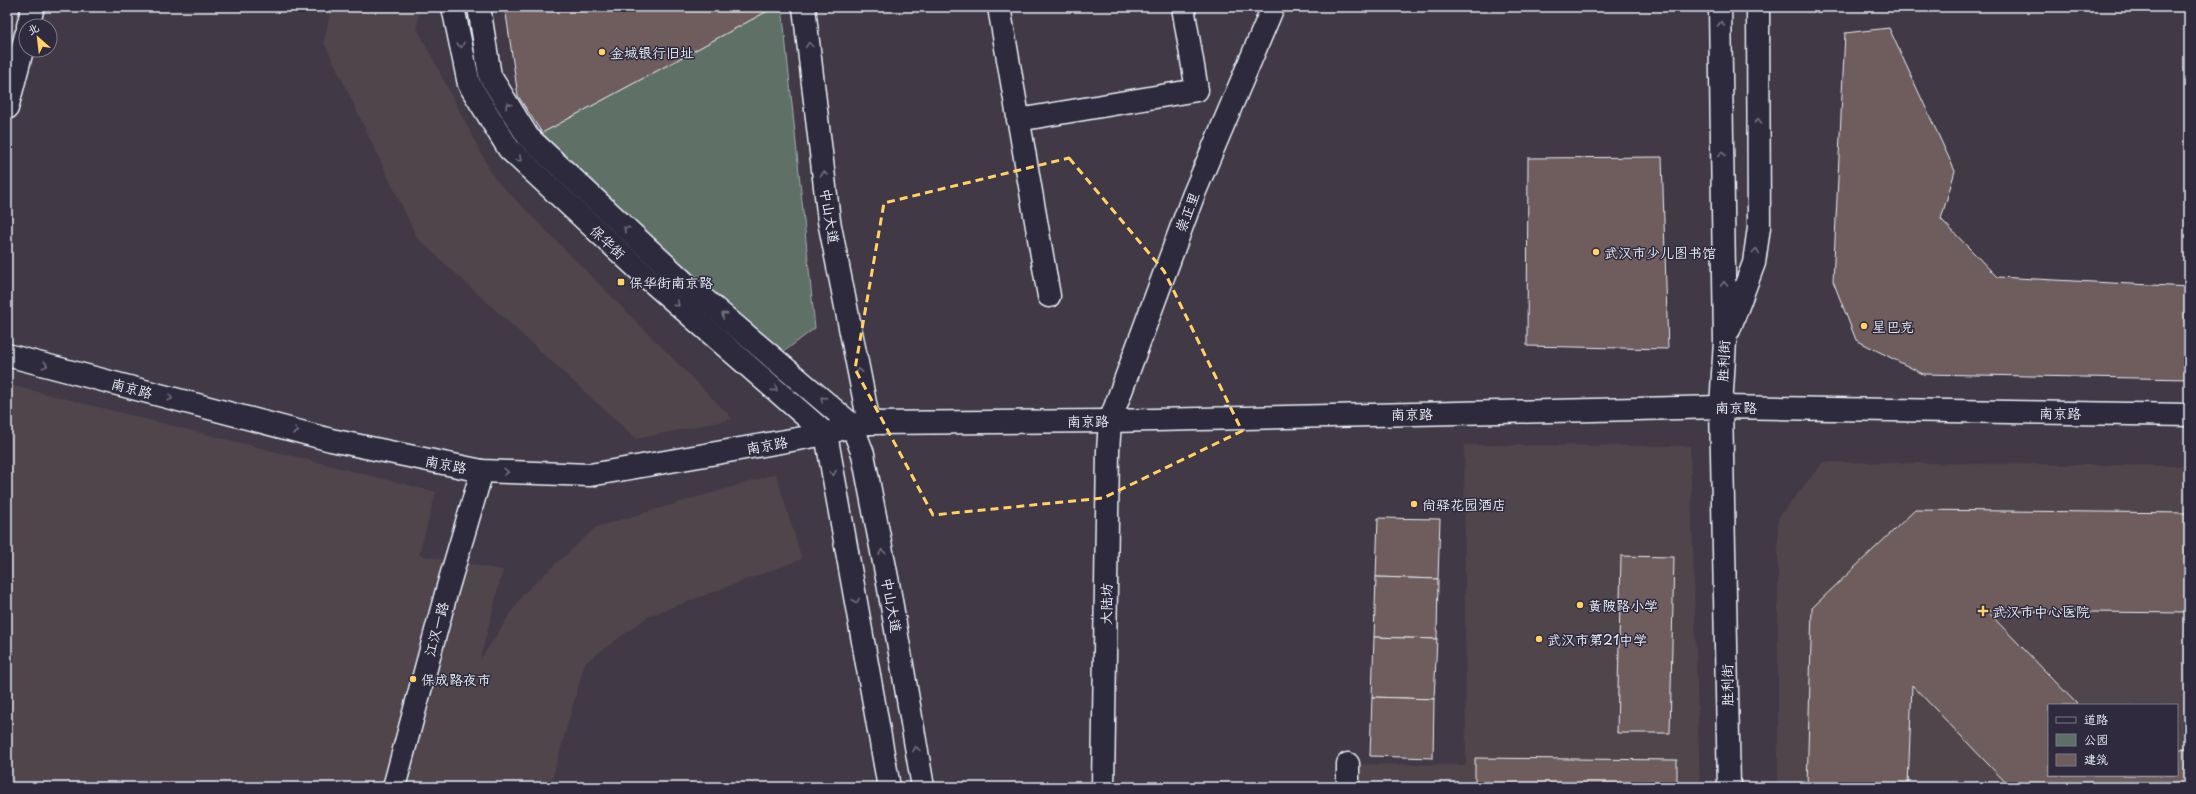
<svg xmlns="http://www.w3.org/2000/svg" width="2196" height="794" font-family="'Playpen Sans','LXGW WenKai TC',sans-serif">
<style>
.built{fill:#4f444c;fill-rule:evenodd}
.green{fill:#5e6f66;stroke:#a3b0af}
.building{fill:#6e5d5b;stroke:#e8f1f8}
.lines{fill:none;stroke-linecap:round;stroke-linejoin:round}
.pedestrian-casing{stroke:#e8f1f8;stroke-width:25}
.minor-casing{stroke:#e8f1f8;stroke-width:25}
.tertiary-casing{stroke:#e8f1f8;stroke-width:25}
.secondary-casing{stroke:#e8f1f8;stroke-width:25}
.pedestrian{stroke:#2f2a3d;stroke-width:22}
.minor{stroke:#2f2a3d;stroke-width:22}
.tertiary{stroke:#2f2a3d;stroke-width:22}
.secondary{stroke:#2f2a3d;stroke-width:22}
.oneway{stroke:#70707e}
.marked{fill:none;stroke:#ffd166;stroke-width:3;stroke-dasharray:8 5;stroke-linejoin:round}
.poi-dot{fill:#ffd166;stroke:#2f2a3d;stroke-width:1.5}
.labels{text-anchor:middle;dominant-baseline:central;stroke-width:3;stroke-linejoin:round;paint-order:stroke}
.poi-label{font-size:14px;fill:#e8f1f8;stroke:#2f2a3d;text-anchor:start}
.street-label{font-size:14px;fill:#e8f1f8;stroke:#2f2a3d}
</style>
<rect width="100%" height="100%" fill="#423946"/>
<filter id="ink" filterUnits="userSpaceOnUse"><feTurbulence type="fractalNoise" baseFrequency=".025" numOctaves="2"/><feDisplacementMap in="SourceGraphic" scale="8" xChannelSelector="R" yChannelSelector="G"/><feConvolveMatrix kernelMatrix="1 2 1 2 8 2 1 2 1" color-interpolation-filters="sRGB"/></filter>
<g filter="url(#ink)">
<g class="built">
<polygon points="331,7 420,7 417,28 494,178 733,419 636,439 417,238 324,42"/>
<polygon points="7,384 436,492 419,555 503,570 480,660 524,593 596,527 776,474 802,559 649,616 585,663 550,787 7,787"/>
<polygon points="1464,445 1690,446 1700,787 1348,787 1348,764 1466,765"/>
<path d="M1823,462l366,4v321h-411v-269zM2049,705h128v70h-128z"/>
</g>
<polygon class="green" points="775,7 782,7 815,328 778,356 664,253 542,133"/>
<g class="building">
<polygon points="505,7 775,7 542,133 518,96"/>
<polygon points="1889,28 1955,171 1941,219 1997,277 2189,287 2189,379 1923,374 1856,340 1833,281 1845,33"/>
<polygon points="1662,157 1668,349 1527,346 1528,158"/>
<polygon points="1915,510 2189,513 2189,613 1987,611 2078,705 2049,705 2049,775 2177,775 2177,750 2189,747 2189,787 2010,787 1912,685 1908,787 1807,787 1812,608"/>
<polygon points="1378,518 1440,519 1438,579 1376,577"/>
<polygon points="1621,556 1674,557 1670,733 1617,733"/>
<polygon points="1376,577 1438,579 1437,639 1374,637"/>
<polygon points="1374,637 1437,639 1434,699 1372,697"/>
<polygon points="1372,697 1434,699 1433,758 1370,756"/>
<polygon points="1475,758 1677,760 1677,787 1475,787"/>
</g>
<g class="lines">
<g class="pedestrian-casing">
<polyline id="pedestrian" points="804,7 829,221 869,423"/>
</g>
<g class="minor-casing">
<g id="minor">
<polyline points="999,7 1049,296"/>
<polyline points="1018,120 1197,90 1183,7"/>
<polyline points="1103,787 1108,451 1110,421 1193,196 1273,7"/>
<polyline points="1348,787 1348,764"/>
</g>
</g>
<g class="tertiary-casing">
<g id="tertiary">
<polyline points="1720,7 1725,341 1721,407 1729,787"/>
<polyline points="28,26 33,7"/>
<polyline points="7,108 26,35"/>
<polyline points="1729,330 1754,263 1759,227 1758,7"/>
<polyline points="7,355 331,440 482,471 590,475 826,434 852,425 869,423 1110,421 1721,407 2189,415"/>
<polyline points="394,787 447,590 482,471"/>
</g>
</g>
<g class="secondary-casing">
<g id="secondary">
<polyline points="453,7 469,84 509,149 651,281 826,434 889,787"/>
<polyline points="479,7 490,76 528,137 685,283 852,425 863,454 888,583 923,787"/>
</g>
</g>
<use href="#pedestrian" class="pedestrian"/>
<use href="#minor" class="minor"/>
<use href="#tertiary" class="tertiary"/>
<use href="#secondary" class="secondary"/>
</g>
<defs><path id="oneway-chevron" d="M-2-3.5L2.5 0L-2 3.5" fill="none" stroke-width="1.6" stroke-linecap="round" stroke-linejoin="round"/></defs>
<g class="oneway">
<use href="#oneway-chevron" transform="translate(1721 24) rotate(-91)"/>
<use href="#oneway-chevron" transform="translate(461 45) rotate(77)"/>
<use href="#oneway-chevron" transform="translate(809 45) rotate(-97)"/>
<use href="#oneway-chevron" transform="translate(508 105) rotate(-122)"/>
<use href="#oneway-chevron" transform="translate(1758 121) rotate(-90)"/>
<use href="#oneway-chevron" transform="translate(1722 154) rotate(-91)"/>
<use href="#oneway-chevron" transform="translate(519 159) rotate(43)"/>
<use href="#oneway-chevron" transform="translate(824 174) rotate(-97)"/>
<use href="#oneway-chevron" transform="translate(626 229) rotate(-138)"/>
<use href="#oneway-chevron" transform="translate(1756 251) rotate(-83)"/>
<use href="#oneway-chevron" transform="translate(1724 284) rotate(-91)"/>
<use href="#oneway-chevron" transform="translate(677 304) rotate(41)"/>
<use href="#oneway-chevron" transform="translate(724 315) rotate(-140)"/>
<use href="#oneway-chevron" transform="translate(45 365) rotate(15)"/>
<use href="#oneway-chevron" transform="translate(859 371) rotate(-101)"/>
<use href="#oneway-chevron" transform="translate(775 389) rotate(41)"/>
<use href="#oneway-chevron" transform="translate(170 398) rotate(15)"/>
<use href="#oneway-chevron" transform="translate(823 399) rotate(-138)"/>
<use href="#oneway-chevron" transform="translate(296 431) rotate(15)"/>
<use href="#oneway-chevron" transform="translate(506 472) rotate(2)"/>
<use href="#oneway-chevron" transform="translate(833 473) rotate(80)"/>
<use href="#oneway-chevron" transform="translate(882 552) rotate(-101)"/>
<use href="#oneway-chevron" transform="translate(856 601) rotate(80)"/>
<use href="#oneway-chevron" transform="translate(916 749) rotate(-100)"/>
</g>
</g>
<path class="marked" d="M1069,158l95,113 78,160 -139,67 -170,17 -78,-146 29,-166z"/>
<g class="poi-dot">
<circle cx="602" cy="52" r="4"/>
<circle cx="1596" cy="252" r="4"/>
<rect x="617" y="278" width="8" height="8" rx="2"/>
<circle cx="1864" cy="326" r="4"/>
<circle cx="1414" cy="504" r="4"/>
<circle cx="1580" cy="605" r="4"/>
<path d="M1981 605h4v4h4v4h-4v4h-4v-4h-4v-4h4z"/>
<circle cx="1539" cy="639" r="4"/>
<circle cx="413" cy="679" r="4"/>
</g>
<g class="labels">
<g class="poi-label">
<text x="610" y="52">金城银行旧址</text>
<text x="1604" y="252">武汉市少儿图书馆</text>
<text x="629" y="282">保华街南京路</text>
<text x="1872" y="326">星巴克</text>
<text x="1422" y="504">尚驿花园酒店</text>
<text x="1588" y="605">黄陂路小学</text>
<text x="1992" y="611">武汉市中心医院</text>
<text x="1547" y="639">武汉市第21中学</text>
<text x="421" y="679">保成路夜市</text>
</g>
<g class="street-label">
<text transform="translate(1187 212) rotate(-69)">崇正里</text>
<text transform="translate(830 216) rotate(81)">中山大道</text>
<text transform="translate(608 242) rotate(43)">保华街</text>
<text transform="translate(1723 361) rotate(-87)">胜利街</text>
<text transform="translate(132 388) rotate(15)">南京路</text>
<text x="1736" y="407">南京路</text>
<text transform="translate(2060 413) rotate(1)">南京路</text>
<text transform="translate(1412 414) rotate(-1)">南京路</text>
<text transform="translate(1088 421) rotate(-1)">南京路</text>
<text transform="translate(767 445) rotate(-10)">南京路</text>
<text transform="translate(446 464) rotate(11)">南京路</text>
<text transform="translate(1106 604) rotate(-89)">大陆坊</text>
<text transform="translate(892 605) rotate(80)">中山大道</text>
<text transform="translate(436 629) rotate(-75)">江汉一路</text>
<text transform="translate(1727 685) rotate(-91)">胜利街</text>
</g>
</g>
<rect width="2196" height="794" fill="none" stroke="#2f2a3d" stroke-width="24"/>
<rect x="12" y="12" width="2172" height="770" fill="none" stroke="#e8f1f8" stroke-width="1.5" filter="url(#ink)"/>
<rect x="2048" y="704" width="130" height="72" fill="#2f2a3d" stroke="#797a88"/>
<rect x="2056" y="717" width="20" height="6" fill="#2f2a3d" stroke="#797a88"/>
<text x="2084" y="724" font-size="12" fill="#e8f1f8">道路</text>
<rect x="2056" y="734" width="20" height="12" fill="#5e6f66" stroke="#797a88"/>
<text x="2084" y="744" font-size="12" fill="#e8f1f8">公园</text>
<rect x="2056" y="754" width="20" height="12" fill="#6e5d5b" stroke="#797a88"/>
<text x="2084" y="764" font-size="12" fill="#e8f1f8">建筑</text>
<g transform="translate(38 38) rotate(332)"><circle r="19" fill="#2f2a3d" stroke="#797a88"/>
<path d="M0-3L7 15L0 10L-7 15Z" fill="#ffd166"/>
<text y="-6" font-size="11" font-weight="bold" text-anchor="middle" fill="#e8f1f8">北</text>
</g>
</svg>
